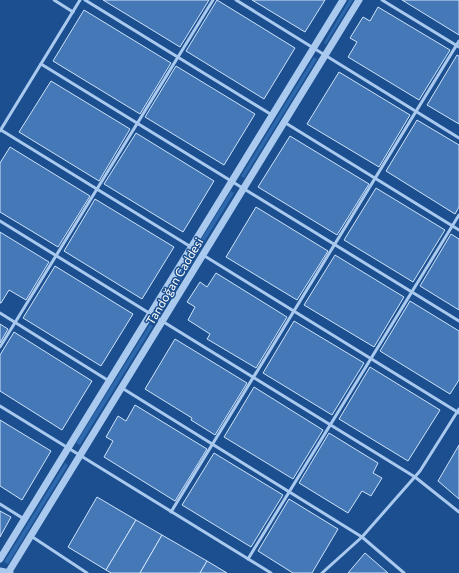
<svg xmlns="http://www.w3.org/2000/svg" width="459" height="573" font-family="Commissioner,sans-serif">
<style>
.grass{fill:#2e69ad}
.building{fill:#4478b7;stroke:#cfe3fa}
.lines{fill:none;stroke-linecap:round;stroke-linejoin:round}
.service{stroke:#a9c9ee;stroke-width:3}
.tertiary{stroke:#a9c9ee;stroke-width:7}
.labels{text-anchor:middle;dominant-baseline:central;stroke-width:3;stroke-linejoin:round;paint-order:stroke}
.street-label{font-size:12px;fill:#fff;stroke:#1b4f8f}
</style>
<rect width="100%" height="100%" fill="#1b4f8f"/>
<g class="grass">
<polygon points="349,0 353,0 326,44 324,43"/>
<polygon points="314,57 317,59 244,178 241,176"/>
<polygon points="231,191 234,193 162,311 158,309"/>
<polygon points="150,324 153,326 80,445 76,443"/>
<polygon points="65,463 68,465 8,564 4,562"/>
</g>
<g class="building">
<polygon points="103,0 209,0 180,47"/>
<polygon points="217,0 295,48 264,99 186,51"/>
<polygon points="252,0 325,0 305,32"/>
<polygon points="402,0 459,0 459,35"/>
<polygon points="378,7 450,50 419,100 348,57 357,42 350,38 363,17 370,21"/>
<polygon points="84,10 171,63 140,114 53,61"/>
<polygon points="457,55 459,56 459,124 427,105"/>
<polygon points="176,66 255,114 224,165 145,117"/>
<polygon points="339,72 410,115 379,167 307,124"/>
<polygon points="51,81 130,129 99,181 19,132"/>
<polygon points="417,120 459,145 459,207 455,214 386,171"/>
<polygon points="136,133 214,181 183,232 104,184"/>
<polygon points="290,136 369,184 337,235 258,187"/>
<polygon points="10,147 90,196 58,247 0,212 0,163"/>
<polygon points="376,188 445,230 413,282 344,240"/>
<polygon points="95,199 174,247 142,299 64,251"/>
<polygon points="256,207 328,251 297,300 226,257"/>
<polygon points="0,232 49,262 26,300 9,290 1,303 0,303"/>
<polygon points="451,234 459,239 459,310 420,286"/>
<polygon points="335,255 404,297 374,347 304,305"/>
<polygon points="55,266 133,314 101,366 23,318"/>
<polygon points="216,273 287,317 256,368 207,339 210,334 188,320 195,307 187,302 200,282 207,287"/>
<polygon points="410,301 459,331 459,380 450,394 380,351"/>
<polygon points="294,321 364,363 332,415 263,373"/>
<polygon points="0,324 8,329 0,343"/>
<polygon points="14,332 92,381 62,430 0,391 0,355"/>
<polygon points="175,339 247,383 215,435 191,420 192,418 145,389"/>
<polygon points="370,367 440,410 408,461 339,419"/>
<polygon points="254,387 323,430 293,479 224,437"/>
<polygon points="135,405 207,449 175,501 104,457 113,441 106,437 118,416 126,421"/>
<polygon points="0,420 51,451 22,500 0,486"/>
<polygon points="329,433 378,463 373,473 382,478 371,496 362,491 348,513 299,483"/>
<polygon points="459,445 459,499 438,481"/>
<polygon points="214,453 283,495 251,547 182,505"/>
<polygon points="97,497 136,520 106,570 68,547"/>
<polygon points="289,499 338,529 312,573 293,573 258,551"/>
<polygon points="0,511 11,517 0,537"/>
<polygon points="136,520 162,535 140,573 111,573 106,570"/>
<polygon points="162,535 207,561 200,573 140,573"/>
<polygon points="365,553 388,573 348,573"/>
<polygon points="207,561 227,573 200,573"/>
</g>
<g class="lines">
<g class="service">
<polyline points="54,0 73,12"/>
<polyline points="85,0 272,115"/>
<polyline points="236,0 459,138"/>
<polyline points="382,0 459,47"/>
<polyline points="41,64 459,321"/>
<polyline points="284,122 459,230"/>
<polyline points="1,130 191,247"/>
<polyline points="0,131 80,0"/>
<polyline points="0,221 415,477 459,512"/>
<polyline points="203,255 459,413"/>
<polyline points="0,313 109,381"/>
<polyline points="0,347 213,0"/>
<polyline points="122,388 362,537 404,573"/>
<polyline points="0,406 271,573"/>
<polyline points="0,504 24,519"/>
<polyline points="171,512 459,41"/>
<polyline points="31,536 87,573"/>
<polyline points="248,559 459,215"/>
<polyline points="322,573 362,537 420,471 459,409"/>
</g>
<g class="tertiary">
<polyline points="0,559 343,0"/>
<polyline points="0,571 10,573"/>
<polyline points="8,573 359,0"/>
</g>
</g>
<g class="labels">
<g class="street-label">
<text transform="translate(174 281) rotate(-59)">Tandoğan Caddesi</text>
</g>
</g>
</svg>
